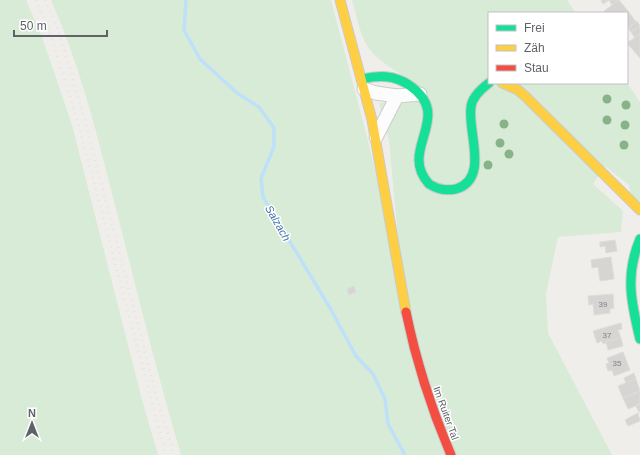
<svg xmlns="http://www.w3.org/2000/svg" width="640" height="455" font-family="Helvetica,sans-serif">
<rect width="100%" height="100%" fill="#efeeea"/>
<g fill="#d8ebd6">
<path d="M0,0h26l16,37 30,88 70,275 16,55h-158z"/>
<path d="M51,0h280l37,141 34,141 -13,-142 -10,-37 26,-1 3,-23c-15,-10 -35,-21 -43,-37 -6,-12 -9,-29 -13,-42h215l9,13h-87v70h138l13,19v108l-7,-6 -4,-19 -24,-19 -12,18 30,27 -2,21 -63,5 -12,57 2,39 64,122h-431c-25,-85 -46,-172 -68,-258 -17,-67 -34,-134 -62,-197z"/>
</g>
<g fill="none" stroke-linecap="round" stroke-linejoin="round">
<path stroke="#bfe0f9" stroke-width="3.5" d="M186,0l-2,30 16,29 37,34 22,14 15,21v19l-13,31 2,19 67,111 26,48 17,18 12,25 3,25 17,31"/>
</g>
<g fill="#d6d5d3" stroke="#deddd9">
<path d="M601,0h8l-6,4z"/>
<path d="M609,0h10l-7,5z"/>
<path d="M619,0l9,11 -3,2h-19l-2,-2z"/>
<path d="M628,11l8,11 -9,6v-15h-2z"/>
<path d="M637,21l3,5 -9,6 -3,-4z"/>
<path d="M640,26v8l-5,4 -4,-6z"/>
<path d="M640,34v24l-13,-15z"/>
<path d="M615,240l2,11 -11,2 -1,-7 -5,1v-5z"/>
<path d="M611,257l3,22 -14,2 -2,-14 -6,1 -1,-8z"/>
<path d="M354,286l2,6 -7,3 -2,-6z"/>
<path d="M613,294l1,14 -4,1v4l-16,2 -1,-11 -4,1 -1,-9z"/>
<path d="M621,323l1,6 -4,1 3,8 -18,6 -1,-3 -5,2 -4,-12z"/>
<path d="M621,338l2,8 -15,4 -2,-8z"/>
<path d="M623,352l7,18 -16,6 -2,-6 -4,1 -2,-7 3,-1 -2,-5z"/>
<path d="M634,373l2,6 -10,4 -2,-5z"/>
<path d="M636,379l4,12 -17,7 -5,-12z"/>
<path d="M640,391v13l-12,5 -5,-11z"/>
<path d="M640,404v8h-1l-3,-6z"/>
<path d="M638,413l2,8 -12,5 -3,-6z"/>
</g>
<g fill="none" stroke-linecap="round" stroke-linejoin="round">
<defs>
<g id="street">
<path d="M364,89l12,4 21,3"/>
<path d="M376,137l21,-41 23,-2"/>
</g>
<g id="fast">
<path d="M362,79c17,-4 32,-4 47,6 47,32 -12,64 20,99 8,5 18,7 27,5 34,-10 11,-58 15,-82 1,-10 10,-18 18,-24"/>
<path d="M640,239c-15,36 -9,63 0,100"/>
</g>
<g id="slow">
<path d="M340,0l32,120 34,192"/>
<path d="M502,83l16,7 8,7 114,113"/>
</g>
<path id="jam" d="M406,312c10,49 25,96 45,143"/>
</defs>
<use href="#street" stroke="#cbcccc" stroke-width="15"/>
<use href="#fast" stroke="#cacacb" stroke-width="11"/>
<use href="#slow" stroke="#cacacb" stroke-width="11"/>
<use href="#jam" stroke="#cacacb" stroke-width="11"/>
<use href="#street" stroke="#fdfcfc" stroke-width="13"/>
<use href="#fast" stroke="#16e098" stroke-width="9"/>
<use href="#slow" stroke="#ffcf43" stroke-width="9"/>
<use href="#jam" stroke="#f24e42" stroke-width="9"/>
<g stroke="#e4e4e4" stroke-width="3" stroke-dasharray="1 5" stroke-linecap="butt">
<path d="M36,0l14,33 28,90 88,332"/>
<path d="M45,0l13,29 27,92 73,281 16,53"/>
</g>
</g>
<g fill="#88b388">
<circle cx="607" cy="99" r="4.5"/>
<circle cx="626" cy="105" r="4.5"/>
<circle cx="607" cy="120" r="4.5"/>
<circle cx="504" cy="124" r="4.5"/>
<circle cx="625" cy="125" r="4.5"/>
<circle cx="500" cy="143" r="4.5"/>
<circle cx="624" cy="145" r="4.5"/>
<circle cx="509" cy="154" r="4.5"/>
<circle cx="488" cy="165" r="4.5"/>
</g>
<g text-anchor="middle" dominant-baseline="central" stroke-width="3" stroke-linejoin="round" paint-order="stroke">
<g font-size="8" fill="#7e8184">
<text x="603" y="304">39</text>
<text x="607" y="335">37</text>
<text x="617" y="363">35</text>
</g>
<g font-size="10" fill="#5f6368" stroke="#fff">
<text transform="translate(446 413) rotate(70)">Im Ruiter Tal</text>
</g>
<g font-size="11" font-style="italic" fill="#4174aa" stroke="#fff">
<text transform="translate(278 223) rotate(60)">Salzach</text>
</g>
</g>
<rect x="488" y="12" width="140" height="72" fill="#ffffff" stroke="#bfc1c3"/>
<rect x="496" y="25" width="20" height="6" fill="#16e098" stroke="#bfc1c3"/>
<text x="524" y="32" font-size="12" fill="#5f6368">Frei</text>
<rect x="496" y="45" width="20" height="6" fill="#ffcf43" stroke="#bfc1c3"/>
<text x="524" y="52" font-size="12" fill="#5f6368">Zäh</text>
<rect x="496" y="65" width="20" height="6" fill="#f24e42" stroke="#bfc1c3"/>
<text x="524" y="72" font-size="12" fill="#5f6368">Stau</text>
<g transform="translate(32 423)" stroke="#ffffff" stroke-width="3" paint-order="stroke">
<path d="M0-3L7 15L0 10L-7 15Z" fill="#5f6368"/>
<text y="-6" font-size="11" font-weight="bold" text-anchor="middle" fill="#5f6368">N</text>
</g>
<path d="M14 30v6h93v-6" fill="none" stroke="#5f6368" stroke-width="2"/>
<text x="20" y="30" font-size="12" fill="#5f6368" stroke="#ffffff" stroke-width="3" paint-order="stroke">50 m</text>
</svg>
